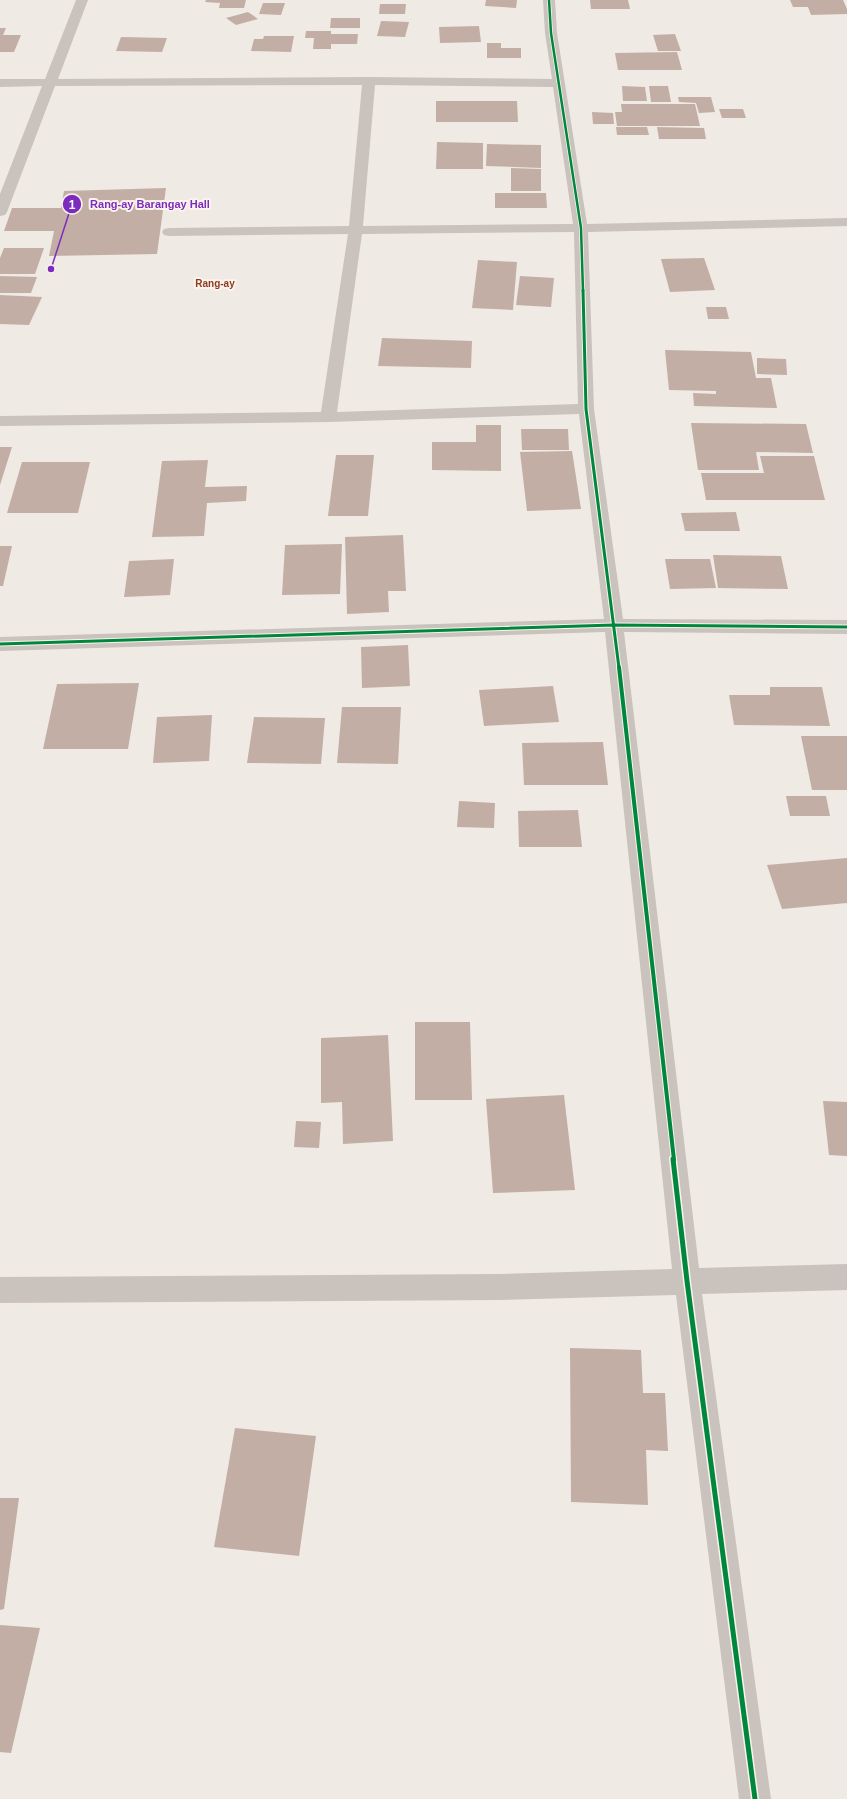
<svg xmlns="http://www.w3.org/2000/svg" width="847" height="1799" font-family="Arial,sans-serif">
<rect width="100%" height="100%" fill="#efeae4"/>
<g fill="#c3aea5">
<path d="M206,0h40l-2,8h-25l1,-5 -15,-1z"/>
<path d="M486,0h31l-1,8 -31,-2z"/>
<path d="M590,0h38l2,9h-39z"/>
<path d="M790,0h53l4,9v5l-36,1 -3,-8h-15z"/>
<path d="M263,3h22l-4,12 -22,-1z"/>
<path d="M380,4h26l-1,10h-26z"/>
<path d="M248,12l10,7 -22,6 -10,-7z"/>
<path d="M331,18h29v10h-30z"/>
<path d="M381,21l28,1 -4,15 -28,-1z"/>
<path d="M479,26l2,16 -41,1 -1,-16z"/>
<path d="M0,28h6l-3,7h18l-7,17h-14z"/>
<path d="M306,31h25v3h27l-1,10h-26v5h-18l1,-11h-9z"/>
<path d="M675,34l6,17h-23l-5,-16z"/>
<path d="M264,36h30l-3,16 -40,-1 3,-12h9z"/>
<path d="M121,37l46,1 -5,14 -46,-1z"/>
<path d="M487,43h14v5h20v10h-34z"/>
<path d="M677,52l5,18h-64l-3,-17z"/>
<path d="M622,86l23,1 2,14h-24z"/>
<path d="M649,86h19l3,16h-20z"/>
<path d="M678,97h33l4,15 -16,1 -3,-10 -17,-1z"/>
<path d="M436,101h81l1,21h-82z"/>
<path d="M621,104h74l5,22h-83l-2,-14h7z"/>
<path d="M719,109h24l3,9h-24z"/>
<path d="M592,112l21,1 1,11h-21z"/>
<path d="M616,127h31l2,8h-32z"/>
<path d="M657,127l47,1 2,11h-47z"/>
<path d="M437,142l46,1v26h-47z"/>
<path d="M487,144l54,1v23l-55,-2z"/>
<path d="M511,168l30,1v22h-30z"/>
<path d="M166,188l-9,66 -108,2 5,-25h-50l8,-23h49l3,-17z"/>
<path d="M495,193h51l1,15h-52z"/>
<path d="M4,248h40l-9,26h-35v-16z"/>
<path d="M704,258l11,32 -45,2 -9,-33z"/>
<path d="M478,260l39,2 -4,48 -41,-2z"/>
<path d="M0,276l37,1 -6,16h-31z"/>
<path d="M520,276l34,2 -3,29 -35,-2z"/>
<path d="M0,295l42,2 -13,28 -29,-1z"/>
<path d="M706,307h20l3,12h-21z"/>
<path d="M382,338l90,3 -1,27 -93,-2z"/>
<path d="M665,350l86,2 5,26h15l6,30 -83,-2 -1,-13 23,1v-3l-47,-1z"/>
<path d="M757,358l29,1 1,16 -30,-1z"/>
<path d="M691,423l115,1 7,29 -57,-1 3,18h-61z"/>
<path d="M476,425h25v46l-69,-1v-28h44z"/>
<path d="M521,429h47l1,21h-47z"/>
<path d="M0,447h12l-12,38z"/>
<path d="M572,451l9,58 -54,2 -7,-59z"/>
<path d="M336,455h38l-6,61h-40z"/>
<path d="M760,456h54l11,44h-119l-5,-27h63z"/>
<path d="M208,460l-3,27 42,-1 -1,15 -39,2 -3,33 -52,1 10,-76z"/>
<path d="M22,462h68l-12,51h-71z"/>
<path d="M736,512l4,19h-55l-4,-18z"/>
<path d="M403,535l3,56h-18l1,21 -42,2 -2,-77z"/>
<path d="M342,544l-2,50 -58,1 3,-50z"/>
<path d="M0,546h12l-9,40h-3z"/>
<path d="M713,555l68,1 7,33 -70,-1z"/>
<path d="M174,559l-4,36 -46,2 5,-36z"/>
<path d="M665,559h45l6,29 -46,1z"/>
<path d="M408,645l2,41 -48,2 -1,-41z"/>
<path d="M139,683l-11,66h-85l14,-65z"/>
<path d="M553,686l6,36 -75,4 -5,-36z"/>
<path d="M770,687h52l8,39 -96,-1 -5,-30h41z"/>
<path d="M342,707h59l-3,57 -61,-1z"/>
<path d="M212,715l-3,46 -56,2 4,-46z"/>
<path d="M254,717l71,1 -4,46 -74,-1z"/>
<path d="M801,736h46v54h-35z"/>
<path d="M603,742l5,43h-84l-2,-42z"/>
<path d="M786,796h40l4,20h-40z"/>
<path d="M459,801l36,2 -1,25 -37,-1z"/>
<path d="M578,810l4,37h-63l-1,-36z"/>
<path d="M847,858v45l-65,6 -15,-44z"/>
<path d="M415,1022h55l2,78h-57z"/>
<path d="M388,1035l5,106 -50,3 -1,-42 -21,1v-65z"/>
<path d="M564,1095l11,95 -82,3 -7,-94z"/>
<path d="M823,1101l24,1v54l-18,-1z"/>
<path d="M296,1121l25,1 -2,26 -25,-1z"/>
<path d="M570,1348l71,2 2,43h22l3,58 -22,-1 2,55 -77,-3z"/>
<path d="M235,1428l81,8 -17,120 -85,-9z"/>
<path d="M0,1498h19l-15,111 -4,1z"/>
<path d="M0,1625l40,3 -29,125 -11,-1z"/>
</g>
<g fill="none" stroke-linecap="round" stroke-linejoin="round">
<path fill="#c9c2bd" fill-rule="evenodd" d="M76,0h12l-30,79 311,-2 183,2 -7,-46 -2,-33h12l2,33 30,191 260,-6v8l-259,6 6,177 29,210 224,1v14l-223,-2 75,636 148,-4v26l-145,4 69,505h-32l-63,-504 -177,5 -499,3v-26l499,-3 173,-5 -67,-637 -605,19v-14l604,-18 -25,-205 -251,8 -328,4v-10l321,-4 27,-178 -179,2 -5,-1 -2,-3 2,-3 5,-1 180,-2 13,-141 -307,1 -48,126 -2,3 -5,1v-22l42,-108 -42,1v-8h45zM375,85l178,2 20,137 -210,2zM574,232l4,172 -241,8 25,-178z"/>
<defs>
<path id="cycleway-far3" d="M549,0l2,33 30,195 2,63"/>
<g id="cycleway-far2">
<path d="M583,290l3,119 33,259"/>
<path d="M0,644l614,-19 233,2"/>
</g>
<path id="cycleway-far1" d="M619,667l55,493"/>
<path id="cycleway" d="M673,1159l14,122 68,518"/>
</defs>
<use href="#cycleway-far3" stroke="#fbf4ec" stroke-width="4"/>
<use href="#cycleway-far2" stroke="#fbf4ec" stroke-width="5"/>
<use href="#cycleway-far1" stroke="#fbf4ec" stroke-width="6"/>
<use href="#cycleway" stroke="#fbf4ec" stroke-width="8"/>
<use href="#cycleway-far3" stroke="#00873e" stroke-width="2.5"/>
<use href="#cycleway-far2" stroke="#00873e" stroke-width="3"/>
<use href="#cycleway-far1" stroke="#00873e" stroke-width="4"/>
<use href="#cycleway" stroke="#00873e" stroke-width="5"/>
</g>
<g text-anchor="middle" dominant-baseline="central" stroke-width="4" stroke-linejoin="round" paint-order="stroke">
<g font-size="10" font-weight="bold" fill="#8c3a20" stroke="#fbf4ec">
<text x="215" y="283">Rang-ay</text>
</g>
</g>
<path fill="none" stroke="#7b2cbf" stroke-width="1.5" d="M51 269L72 204"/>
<g fill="#7b2cbf" stroke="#fbf4ec" stroke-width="1.5">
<circle cx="51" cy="269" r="4"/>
<circle cx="72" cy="204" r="10"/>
</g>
<g font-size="12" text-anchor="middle" font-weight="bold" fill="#fff">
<text x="72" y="209">1</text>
</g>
<g font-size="11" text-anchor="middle" font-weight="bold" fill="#7b2cbf" stroke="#fbf4ec" stroke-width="4" stroke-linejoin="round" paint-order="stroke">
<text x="150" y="208">Rang-ay Barangay Hall</text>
</g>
</svg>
